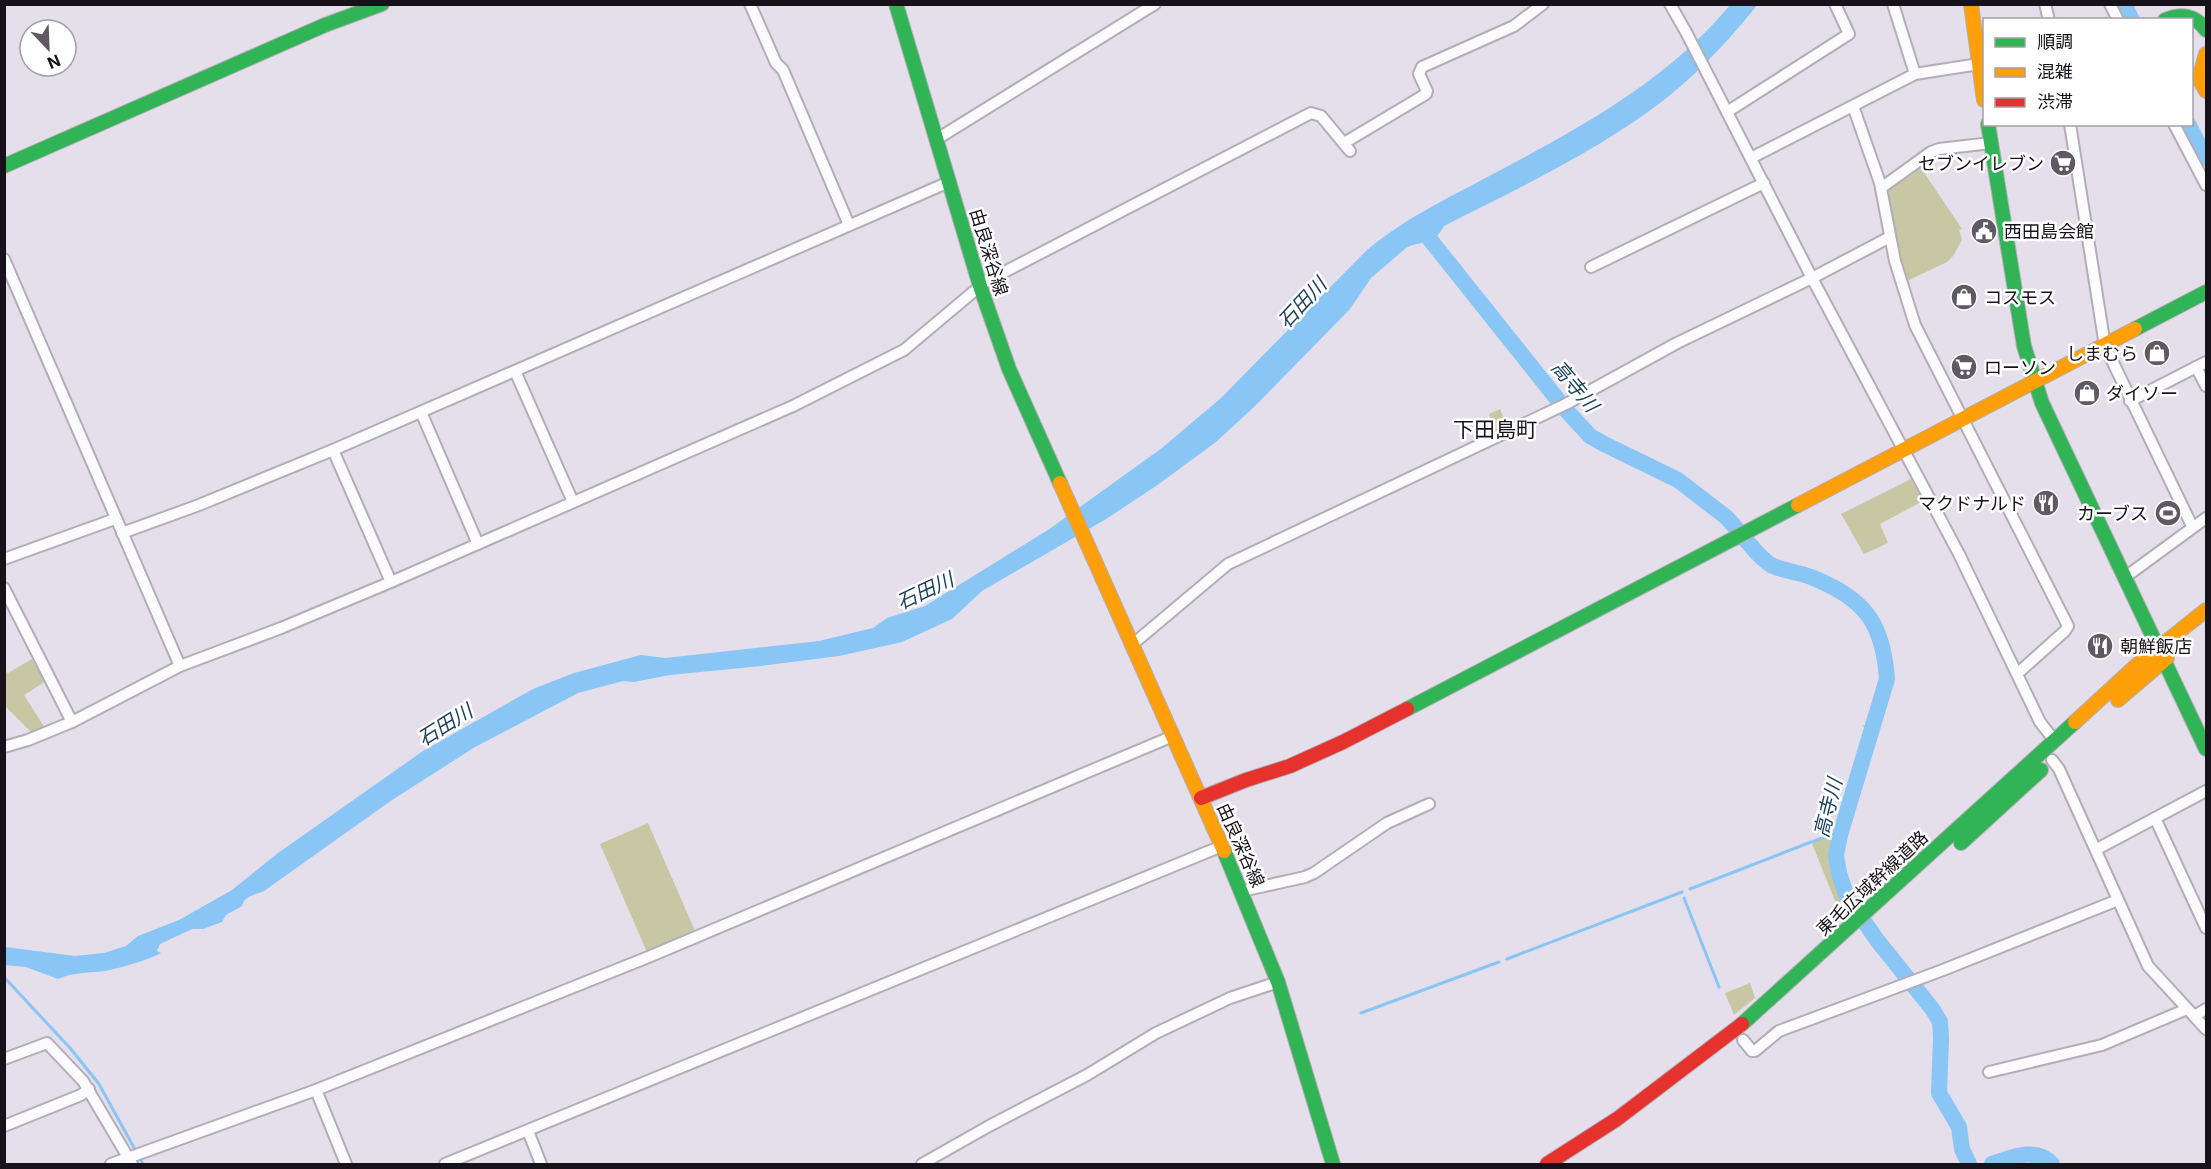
<svg xmlns="http://www.w3.org/2000/svg" width="2211" height="1169" font-family="Inter,'Noto Sans JP',sans-serif">
<rect width="100%" height="100%" fill="#e5deeb"/>
<g fill="#c7c7a4">
<path d="M1921,168l41,61 -3,1 3,10 -9,16 -6,6 -44,21 -17,-91z"/>
<path d="M1500,409l7,18 -12,6 -6,-19z"/>
<path d="M1911,479l12,22 -43,23 8,19 -24,11 -23,-40z"/>
<path d="M32,659l14,22 -22,14 21,33 -13,5 -27,-27 -1,-36 4,3z"/>
<path d="M1866,720h5l-38,130c-2,20 7,44 18,60l-7,7 -6,-16h-3l-24,-60 15,-2 -1,-4 8,-2 32,-103 -2,-5h2z"/>
<path d="M648,823l47,108 -48,21 -47,-108z"/>
<path d="M1750,983l5,15 -21,17 -9,-22z"/>
</g>
<path fill="#89c5f5" d="M1730,5h27c-23,30 -58,67 -88,91 -67,53 -150,92 -225,130 -12,22 -21,13 -38,22l-35,30 -21,31 -96,98 -38,35 -60,44 -50,33 -124,72 -30,28 -50,23 -63,14 -78,10 -91,9 -36,7 -11,-1 -45,12 -103,54 -83,53 -128,91c-8,3 -20,5 -22,15l-16,9 -4,7 -19,7h-11l-32,15 -3,7 4,2c-16,8 -38,14 -56,18 -16,2 -32,1 -47,8l-32,-12 -21,-2v-18l70,9 29,-3 22,-7 12,-10 41,-16 53,-30 46,-37 145,-102 110,-62 41,-16 67,-18 24,3 154,-17 54,-13 14,-10 38,-12 123,-76 114,-82 59,-50 146,-148c41,-34 82,-52 128,-77 85,-45 173,-93 235,-168z"/>
<g fill="none" stroke-linecap="round" stroke-linejoin="round">
<g stroke="#89c5f5" stroke-width="3">
<path d="M1814,841l12,-4"/>
<path d="M1690,889l121,-47"/>
<path d="M1684,898l35,89"/>
<path d="M1507,959l175,-67"/>
<path d="M4,977l66,71 29,36 44,80"/>
<path d="M1361,1013l138,-51"/>
</g>
<g stroke="#89c5f5" stroke-width="16">
<path d="M2124,4l8,16"/>
<path d="M2188,124l18,34"/>
<path d="M1420,227l146,183 24,26 14,8 74,36 48,37 10,11"/>
<path d="M1745,539c8,9 16,20 26,26 12,6 27,7 40,12 53,21 72,45 76,102l-47,156 -4,20 3,18 8,24 30,43 56,70 7,12 1,16 -2,55 20,34 3,22 7,15"/>
<path d="M1992,1164c19,-6 43,-18 60,0"/>
</g>
<defs>
<g id="street">
<path d="M750,4l26,59 7,7 66,155"/>
<path d="M1670,4l16,28 126,246 147,276 81,168 14,18"/>
<path d="M1893,4l22,70"/>
<path d="M2045,4l4,16"/>
<path d="M2110,4l8,16"/>
<path d="M1853,106l27,77 15,78 20,64 153,301 -3,5 -47,42"/>
<path d="M1727,112l122,-78 -14,-30"/>
<path d="M2070,124l35,222 87,180"/>
<path d="M2174,124l32,61"/>
<path d="M937,139l218,-135"/>
<path d="M1344,143l82,-49 1,-3 -8,-17 3,-7 92,-41 29,-22"/>
<path d="M1751,158l164,-84 64,-10"/>
<path d="M1881,188l50,-36 8,-3 52,-6"/>
<path d="M4,259l176,407"/>
<path d="M1591,267l173,-84"/>
<path d="M2196,367l10,19"/>
<path d="M515,371l58,131"/>
<path d="M2130,401l76,-39"/>
<path d="M421,412l57,132"/>
<path d="M333,450l58,132"/>
<path d="M122,533l77,-28 134,-55 616,-268"/>
<path d="M4,559l111,-40"/>
<path d="M2124,578l82,-60"/>
<path d="M4,588l68,134"/>
<path d="M1133,644l95,-80 338,-160 111,-61 135,-65 78,-41"/>
<path d="M4,747l24,-7 44,-18 108,-56 101,-38 110,-46 402,-176 111,-56 81,-68 326,-169 10,3 29,35"/>
<path d="M2052,760l7,9 89,197 58,63"/>
<path d="M2155,818l51,110"/>
<path d="M2097,849l109,-58"/>
<path d="M1242,891l63,-14 9,-4 73,-50 42,-19"/>
<path d="M2194,1016l12,-7"/>
<path d="M1743,1040l9,11h3l24,-20 164,-61 175,-70"/>
<path d="M4,1059l43,-16 36,38 49,83"/>
<path d="M1989,1072l113,-27 85,-36"/>
<path d="M316,1090l30,74"/>
<path d="M4,1126l77,-31 8,-6"/>
<path d="M528,1131l13,33"/>
<path d="M111,1164l205,-74 330,-132 527,-222"/>
<path d="M445,1164l777,-318"/>
<path d="M922,1164l67,-38 98,-51 69,-42 74,-35 48,-16"/>
</g>
<g id="fast">
<path d="M896,4l84,282 29,83 51,114"/>
<path d="M2165,20c17,-7 30,-5 41,10"/>
<path d="M1988,124l36,222 18,57 164,346"/>
<path d="M4,166l321,-141 57,-21"/>
<path d="M2135,329l71,-37"/>
<path d="M1407,709l391,-204"/>
<path d="M1961,843l80,-73"/>
<path d="M1224,851l54,131 55,182"/>
<path d="M1742,1024l333,-302"/>
</g>
<g id="slow">
<path d="M1971,4l13,96"/>
<path d="M2206,54l-7,25 7,12"/>
<path d="M1060,483l164,368"/>
<path d="M1798,505l337,-176"/>
<path d="M2118,700l49,-42"/>
<path d="M2075,722l62,-57 69,-55"/>
</g>
<g id="jam">
<path d="M1201,798l45,-18 44,-14 53,-24 64,-33"/>
<path d="M1547,1164l70,-45 125,-95"/>
</g>
</defs>
<use href="#street" stroke="#b3adb7" stroke-width="14"/>
<use href="#fast" stroke="#b3adb7" stroke-width="16"/>
<use href="#slow" stroke="#b3adb7" stroke-width="16"/>
<use href="#jam" stroke="#b3adb7" stroke-width="16"/>
<use href="#street" stroke="#fbfafc" stroke-width="10"/>
<use href="#fast" stroke="#30b455" stroke-width="14"/>
<use href="#slow" stroke="#ff9f0a" stroke-width="14"/>
<use href="#jam" stroke="#e5322d" stroke-width="14"/>
</g>
<defs>
<symbol id="supermarket-disc" viewBox="-11 -11 22 22"><circle r="9.5" fill="#5f5963" stroke="#fff"/><path d="M-6-5.5h2.5l.6 2H6L4.5 2H-2.5L-4.4-4H-6ZM-1.5 3.2a1.3 1.3 0 1 0 .1 0ZM3 3.2a1.3 1.3 0 1 0 .1 0Z" fill="#fff"/></symbol>
<symbol id="civic-disc" viewBox="-11 -11 22 22"><circle r="9.5" fill="#5f5963" stroke="#fff"/><path d="M-.6-6.5H3V-4.5H.6V-3L4-1V1h2V6H-6V1h2V-1L-.6-3ZM-1.2 2.5V6h2.4V2.5Z" fill="#fff"/></symbol>
<symbol id="shop-disc" viewBox="-11 -11 22 22"><circle r="9.5" fill="#5f5963" stroke="#fff"/><path d="M-5-2.5h2.3a2.7 3.5 0 0 1 5.4 0H5L5.5 6h-11ZM-1.5-2.5h3a1.5 2.3 0 0 0-3 0Z" fill="#fff"/></symbol>
<symbol id="restaurant-disc" viewBox="-11 -11 22 22"><circle r="9.5" fill="#5f5963" stroke="#fff"/><path d="M-5-6h1v4h1v-4h1v4h1v-4h1v5L-1.5 .5V6h-2V.5L-5-1ZM5-6V6H3V1.5H1.5Q1.5-4 5-6Z" fill="#fff"/></symbol>
<symbol id="stadium-disc" viewBox="-11 -11 22 22"><circle r="9.5" fill="#5f5963" stroke="#fff"/><path d="M0-5a6.5 5 0 1 0 0 10a6.5 5 0 1 0 0-10ZM-3.5-1.8h7v3.6h-7Z" fill="#fff"/></symbol>
</defs>
<g fill-rule="evenodd">
<use href="#supermarket-disc" x="2048" y="148" width="30" height="30"/>
<use href="#civic-disc" x="1969" y="216" width="30" height="30"/>
<use href="#shop-disc" x="1949" y="282" width="30" height="30"/>
<use href="#shop-disc" x="2142" y="338" width="30" height="30"/>
<use href="#supermarket-disc" x="1949" y="352" width="30" height="30"/>
<use href="#shop-disc" x="2072" y="378" width="30" height="30"/>
<use href="#restaurant-disc" x="2031" y="488" width="30" height="30"/>
<use href="#stadium-disc" x="2153" y="498" width="30" height="30"/>
<use href="#restaurant-disc" x="2085" y="631" width="30" height="30"/>
</g>
<g text-anchor="middle" dominant-baseline="central" stroke-width="5" stroke-linejoin="round" paint-order="stroke">
<g font-size="18" fill="#17121a" stroke="#fff" text-anchor="start">
<text x="2044" y="163" text-anchor="end">セブンイレブン</text>
<text x="2004" y="231">西田島会館</text>
<text x="1984" y="297">コスモス</text>
<text x="2138" y="353" text-anchor="end">しまむら</text>
<text x="1984" y="367">ローソン</text>
<text x="2106" y="393">ダイソー</text>
<text x="2026" y="503" text-anchor="end">マクドナルド</text>
<text x="2148" y="513" text-anchor="end">カーブス</text>
<text x="2120" y="646">朝鮮飯店</text>
</g>
<g font-size="18" fill="#17121a" stroke="#fff">
<text transform="translate(989 252) rotate(73)">由良深谷線</text>
<text transform="translate(1241 845) rotate(66)">由良深谷線</text>
<text transform="translate(1872 883) rotate(-43)">東毛広域幹線道路</text>
</g>
<g font-size="20" font-style="italic" fill="#1d425c" stroke="#fff">
<text transform="translate(1302 303) rotate(-47)">石田川</text>
<text transform="translate(1575 386) rotate(50)">高寺川</text>
<text transform="translate(925 591) rotate(-25)">石田川</text>
<text transform="translate(445 725) rotate(-32)">石田川</text>
<text transform="translate(1828 808) rotate(-76)">高寺川</text>
</g>
<g font-size="21" fill="#17121a" stroke="#fff">
<text x="1495" y="429">下田島町</text>
</g>
</g>
<rect width="2211" height="1169" fill="none" stroke="#17121a" stroke-width="12"/>
<rect x="1983" y="18" width="210" height="108" fill="#ffffff" stroke="#a2a0a3" stroke-width="1.5"/>
<rect x="1995" y="38" width="30" height="9" fill="#30b455" stroke="#a2a0a3" stroke-width="1.5"/>
<text x="2037" y="48" font-size="18" fill="#17121a">順調</text>
<rect x="1995" y="68" width="30" height="9" fill="#ff9f0a" stroke="#a2a0a3" stroke-width="1.5"/>
<text x="2037" y="78" font-size="18" fill="#17121a">混雑</text>
<rect x="1995" y="98" width="30" height="9" fill="#e5322d" stroke="#a2a0a3" stroke-width="1.5"/>
<text x="2037" y="108" font-size="18" fill="#17121a">渋滞</text>
<g transform="translate(48 48) rotate(157)"><circle r="28" fill="#ffffff" stroke="#a2a0a3" stroke-width="1.5"/>
<path d="M0-4.5L10 22L0 15L-10 22Z" fill="#5f5963"/>
<text y="-9" font-size="16" font-weight="bold" text-anchor="middle" fill="#17121a">N</text>
</g>
</svg>
